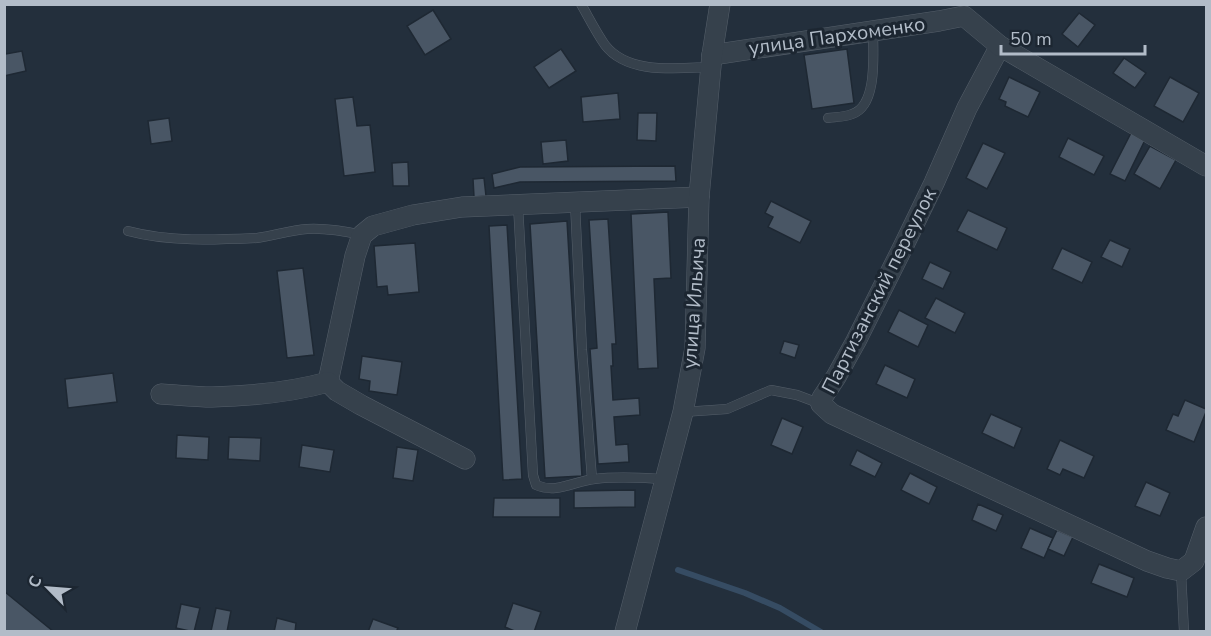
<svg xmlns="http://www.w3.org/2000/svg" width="1211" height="636" font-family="'Nunito Sans',sans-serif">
<rect width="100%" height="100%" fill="#232f3c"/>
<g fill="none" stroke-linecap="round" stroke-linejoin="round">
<path stroke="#364c63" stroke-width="6" d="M678,570l67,23 35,15 41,24"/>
</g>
<g fill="#495665" stroke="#1e2833" stroke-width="1.5">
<path d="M433,10l18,29 -26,16 -18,-29z"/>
<path d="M1079,13l16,12 -17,22 -16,-13z"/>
<path d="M4,49l2,5 16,-3 4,20 -22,5z"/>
<path d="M561,49l15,22 -27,17 -15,-21z"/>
<path d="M847,49l7,54 -42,6 -8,-54z"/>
<path d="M1124,58l22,15 -11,15 -22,-15z"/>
<path d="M1009,77l31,15 -12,25 -23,-11 1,-4 -7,-3z"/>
<path d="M1170,77l29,16 -16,29 -29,-16z"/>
<path d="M618,93l2,26 -37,3 -2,-25z"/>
<path d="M353,97l4,29 13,-1 5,47 -31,4 -9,-77z"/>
<path d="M638,113h19l-1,28 -19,-1z"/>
<path d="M169,118l3,23 -21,3 -3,-23z"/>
<path d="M1132,131l14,7 -21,43 -15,-7z"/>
<path d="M1068,138l36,18 -10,19 -35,-18z"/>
<path d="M566,140l2,21 -25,3 -2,-22z"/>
<path d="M983,143l22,10 -18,36 -21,-11z"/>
<path d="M1150,146l26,14 -16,29 -26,-15z"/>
<path d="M408,162l1,24h-16l-1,-23z"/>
<path d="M675,166l1,15 -156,1 -26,6 -2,-14 28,-7z"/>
<path d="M484,178l2,18 -12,1 -1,-18z"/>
<path d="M771,201l40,20 -11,22 -32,-16 5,-10 -8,-4z"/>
<path d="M968,210l39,18 -10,22 -40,-19z"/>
<path d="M668,212l3,66 -17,1 4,89 -20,1 -7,-155z"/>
<path d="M608,219l8,125h-4l1,22h-2l2,34 26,-2 1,17 -26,2 2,28 12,-1 1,18 -31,2 -8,-115 7,-1 -8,-128z"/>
<path d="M567,221l15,255 -37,2 -15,-254z"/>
<path d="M507,225l15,254 -19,1 -14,-254z"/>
<path d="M1110,240l20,9 -8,18 -21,-10z"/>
<path d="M415,243l4,49 -31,3 -1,-9 -10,1 -3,-41z"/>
<path d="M1062,248l30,14 -10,21 -30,-14z"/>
<path d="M930,262l21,10 -8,17 -21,-10z"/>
<path d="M303,268l11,87 -27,3 -10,-87z"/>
<path d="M936,298l29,15 -10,20 -30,-15z"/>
<path d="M899,310l29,15 -10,22 -30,-15z"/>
<path d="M784,341l15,4 -4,13 -15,-5z"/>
<path d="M362,356l40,6 -5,33 -28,-4 1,-10 -11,-2z"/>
<path d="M885,365l30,14 -8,19 -31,-14z"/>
<path d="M113,373l4,29 -49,6 -3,-29z"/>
<path d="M1185,400l21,9v3l-12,30 -28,-12 7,-16 5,2z"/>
<path d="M991,414l31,14 -8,20 -32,-15z"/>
<path d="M782,418l21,9 -11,27 -21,-9z"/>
<path d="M177,435l32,2 -1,23 -32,-2z"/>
<path d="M229,437l32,1 -1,23 -32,-2z"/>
<path d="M1060,440l34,16 -10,22 -21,-9 -3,6 -13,-6z"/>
<path d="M302,445l32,5 -4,22 -31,-5z"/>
<path d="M397,447l21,3 -5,31 -20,-3z"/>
<path d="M857,450l25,13 -7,14 -25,-12z"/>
<path d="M910,473l27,14 -8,17 -28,-14z"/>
<path d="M1146,482l24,11 -10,23 -25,-10z"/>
<path d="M635,490v17l-61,1v-17z"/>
<path d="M494,498h66v19h-67z"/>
<path d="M978,504l25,11 -7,16 -24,-11z"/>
<path d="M1030,528l23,10 -9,20 -23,-10z"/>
<path d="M1057,530l16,7 -9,19 -16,-7z"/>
<path d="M1099,564l35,14 -7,19 -36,-14z"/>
<path d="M5,592l49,40h-50z"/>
<path d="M513,603l28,9 -7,20h-17l-12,-5z"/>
<path d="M181,604l19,4 -6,24 -18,-4z"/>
<path d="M216,608l15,3 -4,21 -16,-1z"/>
<path d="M277,618l19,5 -1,9h-21z"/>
<path d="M373,619l25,9 -2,4h-28z"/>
</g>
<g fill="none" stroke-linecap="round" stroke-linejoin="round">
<defs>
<g id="lane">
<path d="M581,4c8,14 15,28 24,41 23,30 72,23 106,22"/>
<path d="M828,118c8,-1 17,-1 24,-4 26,-8 21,-61 21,-83"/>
<path d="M575,203l7,147 10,129"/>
<path d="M518,205l15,270 3,10c21,9 38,-4 59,-6 24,-3 47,-1 71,0"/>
<path d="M128,231c41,11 86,9 129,7 17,-2 33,-8 50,-9 18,-1 37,2 55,6"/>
<path d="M683,412l44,-3 44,-19 26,5 24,9"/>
<path d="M1181,571l3,61"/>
</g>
<g id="street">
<path d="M1000,46l-33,62 -33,75 -32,66 -46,92 -20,36 -14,21 -1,6 11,10 315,147 20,7 14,3 13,-10 12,-34"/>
<path d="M712,55l227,-34 25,-5 36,30 206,120"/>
<path d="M328,382l27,-126 7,-21 11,-9 40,-11 49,-8 237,-10"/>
<path d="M161,394c17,1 35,3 51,3 38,-1 80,-5 116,-15l9,9 24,14 104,54"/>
<path d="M625,632l58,-220 12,-64 4,-151 13,-142 8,-51"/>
</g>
</defs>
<use href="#lane" stroke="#555f6a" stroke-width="10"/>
<use href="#street" stroke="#555f6a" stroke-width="21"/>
<use href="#lane" stroke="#36414c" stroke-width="9"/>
<use href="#street" stroke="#36414c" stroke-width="20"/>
</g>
<g text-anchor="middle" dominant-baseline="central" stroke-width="6" stroke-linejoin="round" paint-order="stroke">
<g font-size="20" fill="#b2bcc8" stroke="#1c2631">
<text transform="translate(837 36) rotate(-8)">улица Пархоменко</text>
<text transform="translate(879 291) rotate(-63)">Партизанский переулок</text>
<text transform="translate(694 303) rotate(-86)">улица Ильича</text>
</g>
</g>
<rect width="1211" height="636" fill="none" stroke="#b2bcc8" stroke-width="12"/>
<g transform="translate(48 588) rotate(295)" stroke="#1c2631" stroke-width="4.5" paint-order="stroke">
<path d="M0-4.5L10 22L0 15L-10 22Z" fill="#b2bcc8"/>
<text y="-9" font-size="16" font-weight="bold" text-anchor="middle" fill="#b2bcc8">С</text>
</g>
<path d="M1001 45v9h144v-9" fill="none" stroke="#b2bcc8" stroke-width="3"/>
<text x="1010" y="45" font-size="18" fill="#b2bcc8" stroke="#1c2631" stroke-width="4.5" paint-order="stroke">50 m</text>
</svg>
